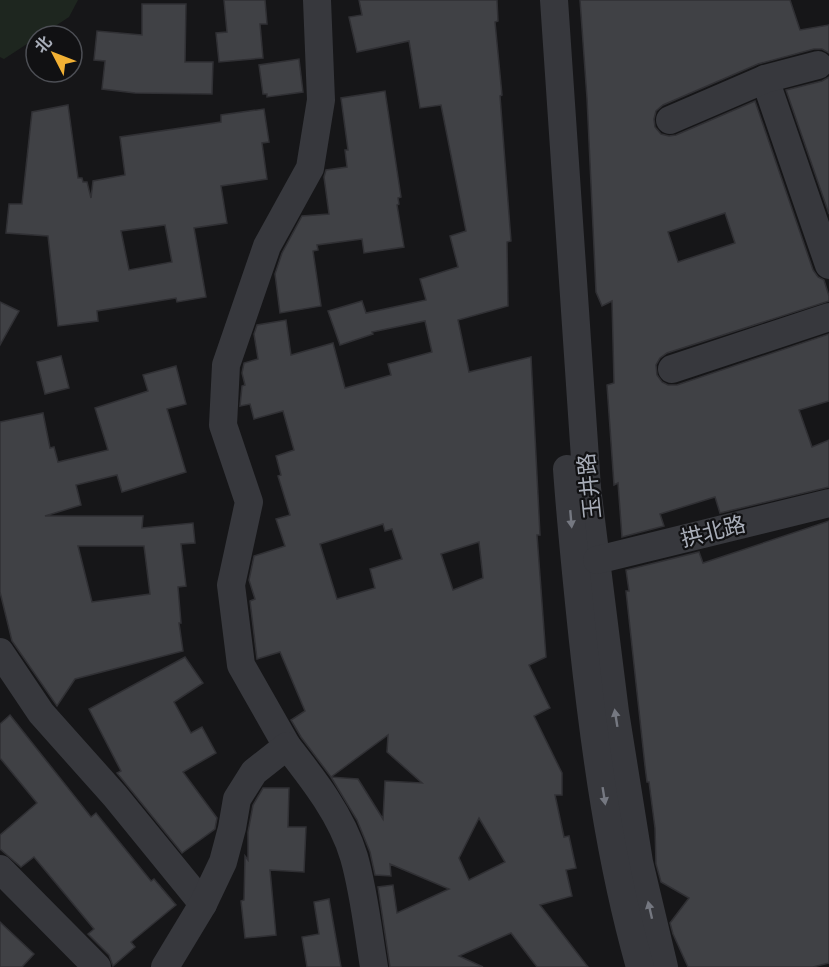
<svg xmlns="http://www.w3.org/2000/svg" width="829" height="967" font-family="'Titillium Web','Noto Sans SC',sans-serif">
<rect width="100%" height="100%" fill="#161618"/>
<path fill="#1e261f" d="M0,0h78l-9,17 -29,19h-4v2l-32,21 -4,-2z"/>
<g fill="#404145" stroke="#303034" stroke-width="1.5" fill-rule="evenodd">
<path d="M224,0h41l2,24h-7l3,34 -44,4 -3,-29 11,-1z"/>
<path d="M359,0h138l1,21 -3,1 7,73 -2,1 11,145 -4,1 1,64 -50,14 11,52 62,-15 9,178h-3l9,122 -17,8 21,43 -16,8 28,57v22h-7l9,42 5,-1 7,32 -10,2 6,26 -32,9 48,62h-51l-26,-34 -52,23 24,11h-93l-12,-80 15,-2 4,28 52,-24 -59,-25 1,12 -16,-1 -5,-23 -13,-32 -26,-43 27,2 25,40 2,-38 37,2 -35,-31 1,-17 -57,42 -30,-40 -10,-17 14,-9 -25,-59 -23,7 -7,-58 5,-2 -6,-19 5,-24 31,-10 -9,-27 14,-4 -12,-39 3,-1 -5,-19 18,-6 -11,-39 -29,8 -4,-15 -10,2 2,-20 3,-1 -3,-12 2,-10 14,-4 -4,-25 3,-9 29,-5 5,35 42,-12 12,45 46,-13 -3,-11 44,-12 -7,-31 -53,11 1,2 -33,11 -12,-34 34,-10 4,12 60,-13 -6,-21 38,-12 -8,-31 16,-5 -25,-126 -21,3 -11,-67 -52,11 -8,-35 13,-2zM383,524l2,7 7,-2 10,30 -32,10 5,19 -38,11 -17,-55zM479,542l4,36 -30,12 -12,-36zM479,818l26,44 -36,18 -10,-22z"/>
<path d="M580,0h210l10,30 29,-5v28l-7,-4h-8l-56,15 -95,41 -7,6 -2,8 1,8 6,7 8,2 7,-1 79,-34 58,169 5,7 6,3 5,16v5l-162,52 -7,5 -4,7 1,10 5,7 6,3h9l152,-51v67l-30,9 13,37 17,-7v47l-109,26 -5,-16 -55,17 4,12 -42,11 -4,-54 -4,2 -7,-100 7,-2 -2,-82 -10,5 -6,-14 -9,-194zM725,213l10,30 -57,19 -10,-30z"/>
<path d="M142,4h44l-1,58h28l-1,32 -77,-1 -33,-4 3,-28 -11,-1 3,-29 45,4z"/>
<path d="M299,59l4,33 -36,5v-3h-4l-4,-29z"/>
<path d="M829,77v137l-43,-124 36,-9z"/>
<path d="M385,91l16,106 -3,1 1,6 -2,1 7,42 -40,6 -2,-14 -45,6 1,5 -5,1 8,55 -41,7 -5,-39 7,-21 20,-37 27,-2 -5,-37 2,-7 21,-3 -2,-17h3l-7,-52z"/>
<path d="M68,105l10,73h4l1,4h4l4,16 2,-17 32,-6 -5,-38 101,-15v-7l43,-6 5,33 -7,1 5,36 -46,7 6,37 -33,5 12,69 -29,5 -1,-4 -79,13 1,10 -40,5 -10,-90 -42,-3 3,-29h13l10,-92zM165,225l7,37 -43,8 -8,-39z"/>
<path d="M0,302l19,9 -19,34z"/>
<path d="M61,356l8,32 -24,6 -8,-32z"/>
<path d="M176,366l10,38 -19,5 19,63 -64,20 -5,-17 -41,10 5,20 -36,11h98l-1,12 51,-5 2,20 -14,1 5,42 -8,1 3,36h-2l4,28 -108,28 -18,27 -45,-65 -12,-49v-170l43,-9 7,35 4,-1 4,15 50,-12 -13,-42 53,-17 -5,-16zM78,546h66l6,48 -58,8z"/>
<path d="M829,521v442l-16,4h-125l-15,-33 -3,-11 19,-25 -28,-16 -5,-18 -1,-36 -6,-46h-2l-2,-16 -19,-175h3l-3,-21 73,-18 4,11z"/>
<path d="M185,657l18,26 -29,19 17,31 11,-6 14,26 -33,19 34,46 -2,11 -33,24 -65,-80 4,-2 -32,-62z"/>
<path d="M10,715l81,102 5,-4 55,68 3,-2 22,26 -45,37 4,5 -22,19 -4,-11 -21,-21 6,-5 -60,-72 -13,10 -21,-18v-14l37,-32 -37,-45v-34z"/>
<path d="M263,788h26l-1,39h18l-2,45 -34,-2 6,65 -31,3 -4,-37 3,-1 1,-44 3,4v-28l5,-27z"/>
<path d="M329,899l12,68h-34l-5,-30 17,-3 -5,-32z"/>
<path d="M0,922l34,32 -12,13h-22z"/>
</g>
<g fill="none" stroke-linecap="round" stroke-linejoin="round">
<g stroke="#37383d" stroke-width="28">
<path d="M554,0l33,488 28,224 24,150 25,105"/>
<path d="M765,79l64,186"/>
<path d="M670,120l95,-41 53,-14"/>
<path d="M672,369l157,-52"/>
<path d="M567,469c4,57 10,115 16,172 12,110 27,220 57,326"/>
<path d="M597,560l232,-57"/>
<path d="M0,652l41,61 74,83 88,108"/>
<path d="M287,746l-46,-81 -10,-80 18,-83 -26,-77 3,-60 41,-119 43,-78 11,-68 -4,-100"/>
<path d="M0,869l97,98"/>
<path d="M165,967l38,-63 20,-42 9,-34 5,-29 17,-27 33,-26c26,33 55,70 67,111 10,35 14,74 20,110"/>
</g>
</g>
<defs><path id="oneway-solid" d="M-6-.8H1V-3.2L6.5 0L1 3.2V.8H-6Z" transform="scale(1.5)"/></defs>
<g fill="#757881">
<use href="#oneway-solid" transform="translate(571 519) rotate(85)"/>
<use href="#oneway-solid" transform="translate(616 718) rotate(-99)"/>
<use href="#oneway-solid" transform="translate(604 796) rotate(81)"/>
<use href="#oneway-solid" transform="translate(650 910) rotate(-103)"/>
</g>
<g text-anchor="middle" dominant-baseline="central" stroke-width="4.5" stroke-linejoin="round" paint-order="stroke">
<g font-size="22" fill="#a8adb8" stroke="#111113">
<text transform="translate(589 486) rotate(-96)">玉井路</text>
<text transform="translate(713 531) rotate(-14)">拱北路</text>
</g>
</g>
<g transform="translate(54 54) rotate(312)"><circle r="28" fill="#111113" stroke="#4d4f55" stroke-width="1.5"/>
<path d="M0-4.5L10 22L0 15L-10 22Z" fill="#f2b134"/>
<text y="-9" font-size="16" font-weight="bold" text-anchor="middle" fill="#a8adb8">北</text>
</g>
</svg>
